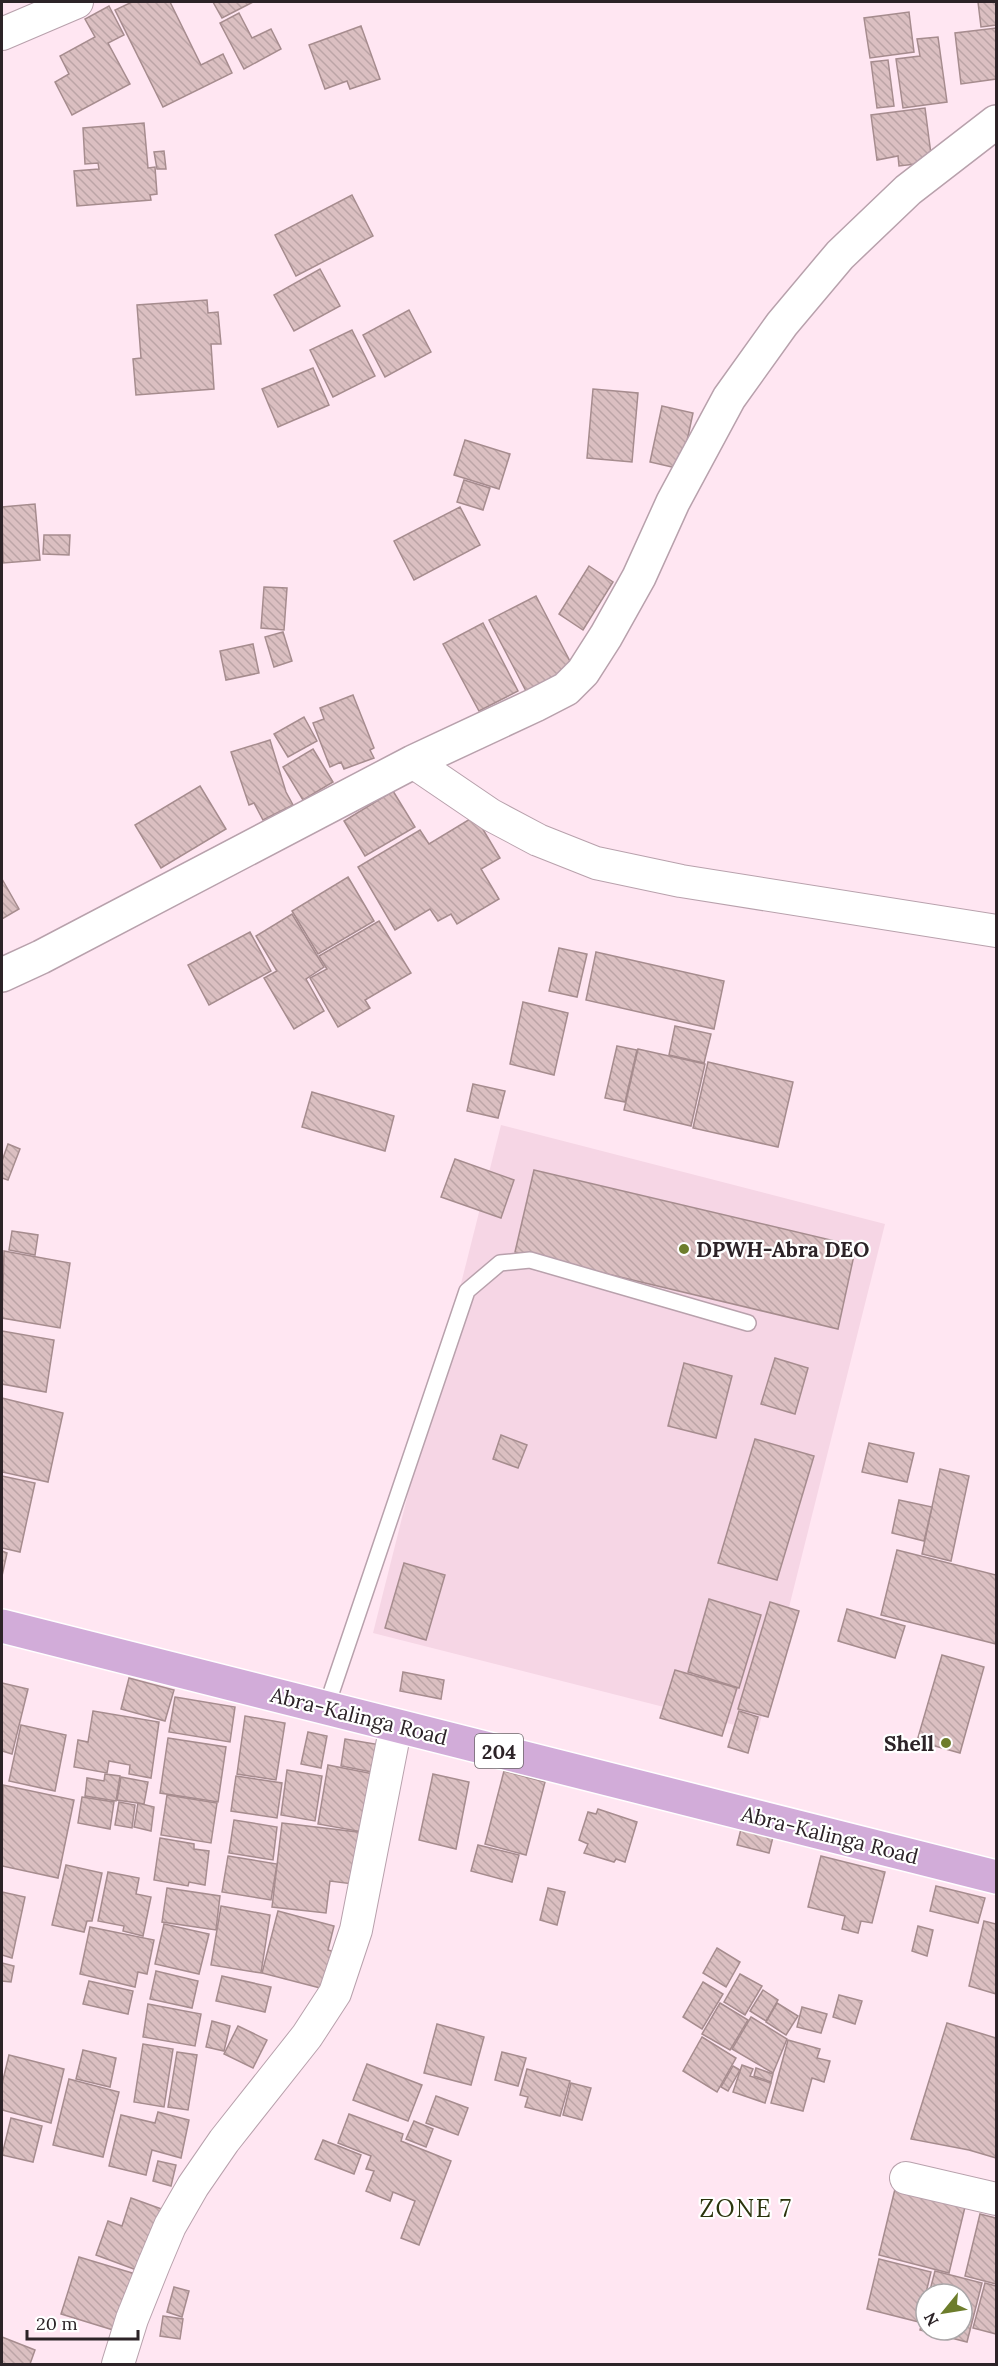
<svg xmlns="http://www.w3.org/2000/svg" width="998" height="2366" font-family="Lora,serif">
<defs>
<pattern id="building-back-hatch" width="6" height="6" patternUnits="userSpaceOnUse" patternTransform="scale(1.5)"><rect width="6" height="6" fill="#dbbfc1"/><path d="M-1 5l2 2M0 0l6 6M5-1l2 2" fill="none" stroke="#bca4a6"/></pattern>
</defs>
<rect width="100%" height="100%" fill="#ffe6f2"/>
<path fill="#f6d6e5" d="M501,1125l384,99 -127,507 -385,-98z"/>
<g fill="url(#building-back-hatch)" stroke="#a68c8e" stroke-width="1.5">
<path d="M132,2h38l31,63 22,-11 9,19 -69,34 -48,-97z"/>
<path d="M213,2h40l-31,16z"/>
<path d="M978,2h18v23l-15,2z"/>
<path d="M109,6l15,29 -16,8 22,41 -58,31 -17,-33 14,-8 -9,-18 35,-19 -10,-18z"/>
<path d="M909,12l5,40 -44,6 -6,-40z"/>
<path d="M239,13l13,25 19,-9 10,20 -37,20 -24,-46z"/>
<path d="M361,26l19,53 -30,10 -3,-8 -22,8 -16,-44z"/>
<path d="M996,28v51l-35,5 -6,-51z"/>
<path d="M938,37l9,65 -44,6 -7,-49 24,-3 -3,-17z"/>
<path d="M888,60l6,46 -17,2 -6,-46z"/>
<path d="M925,108l7,54 -33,4 -1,-10 -21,4 -6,-45z"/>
<path d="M144,123l4,45 7,-1 2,27 -7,1 1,5 -74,6 -3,-35 25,-2 -1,-6 -13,1 -2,-36z"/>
<path d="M164,151l2,18h-9l-3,-17z"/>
<path d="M352,195l21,41 -77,40 -21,-41z"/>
<path d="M320,269l20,37 -46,25 -20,-36z"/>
<path d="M207,300l1,13 10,-1 3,32h-10l3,45 -78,6 -3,-36 8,-1 -4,-53z"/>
<path d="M409,310l22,42 -46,25 -22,-42z"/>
<path d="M352,330l23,46 -42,21 -23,-47z"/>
<path d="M313,368l16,37 -51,22 -16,-38z"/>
<path d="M593,389l45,4 -6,69 -45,-4z"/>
<path d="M662,406l31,7 -12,56 -31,-7z"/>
<path d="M465,440l45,14 -11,35 -45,-14z"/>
<path d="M464,480l26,8 -7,22 -26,-8z"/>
<path d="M35,504l5,56 -37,3 -1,-56z"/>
<path d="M460,507l20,38 -66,35 -20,-39z"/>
<path d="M44,535h26l-1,20 -26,-1z"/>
<path d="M589,566l24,16 -30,48 -24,-16z"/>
<path d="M264,587l23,1 -3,42 -23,-2z"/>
<path d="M536,596l38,73 -47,24 -38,-73z"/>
<path d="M483,623l35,68 -39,20 -36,-67z"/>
<path d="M283,632l9,29 -18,6 -9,-30z"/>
<path d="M253,644l6,29 -33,7 -6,-29z"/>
<path d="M353,695l21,53 -4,2 4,8 -30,11 -3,-7 -11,5 -17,-44 11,-4 -4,-11z"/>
<path d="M304,717l13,24 -29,16 -14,-23z"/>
<path d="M270,740l16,52 7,13 -30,15 -9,-17 -5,2 -18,-53z"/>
<path d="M313,749l20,33 -30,18 -20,-33z"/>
<path d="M200,786l26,43 -65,39 -26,-43z"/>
<path d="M393,791l22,36 -50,29 -21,-35z"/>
<path d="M475,816l25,42 -19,11 18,30 -42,25 -6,-10 -13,7 -8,-12 -35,21 -37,-63 62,-37 9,14z"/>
<path d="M348,877l26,44 -56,33 -26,-43z"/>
<path d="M2,879l17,30 -17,10z"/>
<path d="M292,914l32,53 -18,12 18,32 -30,18 -30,-51 13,-7 -21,-35z"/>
<path d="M379,921l32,52 -46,27 5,8 -32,19 -28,-49 17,-9 -8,-13z"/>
<path d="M250,932l21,39 -62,34 -21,-40z"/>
<path d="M559,948l28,6 -10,43 -28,-6z"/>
<path d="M596,952l128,29 -10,48 -128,-29z"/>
<path d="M523,1002l45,11 -14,62 -44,-11z"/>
<path d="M675,1026l36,8 -7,29 -35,-8z"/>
<path d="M617,1046l20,4 -12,52 -20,-4z"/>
<path d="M638,1049l67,15 -14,62 -67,-16z"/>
<path d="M708,1062l85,20 -15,65 -85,-19z"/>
<path d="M473,1084l32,7 -7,27 -31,-7z"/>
<path d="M312,1092l82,24 -9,35 -83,-24z"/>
<path d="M8,1144l12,5 -12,31 -6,-2v-17z"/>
<path d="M455,1159l59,21 -13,38 -60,-21z"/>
<path d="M534,1170l322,76 -18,83 -323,-77z"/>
<path d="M12,1231l26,4 -3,20 -26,-5z"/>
<path d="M4,1251l66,12 -10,65 -58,-10z"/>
<path d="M2,1331l52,9 -8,52 -44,-8z"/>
<path d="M775,1358l33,10 -13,46 -34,-10z"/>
<path d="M684,1363l48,13 -16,62 -48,-12z"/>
<path d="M2,1398l61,15 -15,69 -46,-10z"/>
<path d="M501,1435l26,10 -9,23 -25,-9z"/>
<path d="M755,1439l59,17 -37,124 -59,-17z"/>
<path d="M869,1443l45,10 -7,29 -45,-10z"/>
<path d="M940,1469l29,7 -18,85 -29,-7z"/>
<path d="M2,1476l33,7 -15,69 -18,-4z"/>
<path d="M899,1500l33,7 -8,34 -32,-8z"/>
<path d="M897,1550l99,25v69l-115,-29z"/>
<path d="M2,1551l5,2 -5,23z"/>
<path d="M404,1563l41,12 -19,65 -41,-12z"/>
<path d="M709,1599l52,16 -22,73 -51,-16z"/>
<path d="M770,1602l29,9 -31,106 -30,-8z"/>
<path d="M847,1609l58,17 -10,32 -57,-17z"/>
<path d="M942,1655l42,12 -24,86 -43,-12z"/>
<path d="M675,1670l62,18 -15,48 -62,-18z"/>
<path d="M403,1672l41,8 -3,19 -41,-8z"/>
<path d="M129,1678l45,12 -9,31 -44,-12z"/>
<path d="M2,1683l26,6 -16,65 -10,-3z"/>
<path d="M175,1697l60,10 -5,35 -61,-10z"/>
<path d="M93,1711l66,11 -8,56 -22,-4 1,-9 -21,-4 -2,12 -33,-6 4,-27 10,2z"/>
<path d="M739,1711l19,6 -10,36 -20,-6z"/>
<path d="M245,1716l40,7 -9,57 -39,-6z"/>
<path d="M21,1725l45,10 -11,56 -46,-10z"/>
<path d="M308,1732l19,4 -6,32 -20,-4z"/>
<path d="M168,1738l58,9 -8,55 -58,-9z"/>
<path d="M345,1739l42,7 -5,28 -41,-8z"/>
<path d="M328,1765l51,10 -11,58 -50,-9z"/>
<path d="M287,1770l35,6 -7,45 -34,-6z"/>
<path d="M504,1771l41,11 -19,73 -41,-11z"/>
<path d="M105,1774l15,2 -4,25 -31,-5 2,-18 17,3z"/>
<path d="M433,1774l36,8 -13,67 -37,-9z"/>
<path d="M236,1776l46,7 -5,35 -46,-7z"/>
<path d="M121,1777l27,5 -4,22 -27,-4z"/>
<path d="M3,1785l71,15 -16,78 -56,-12z"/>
<path d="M167,1795l50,8 -6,40 -50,-8z"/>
<path d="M82,1797l32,5 -4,27 -32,-6z"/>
<path d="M119,1802l16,3 -3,23 -17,-3z"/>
<path d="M138,1803l16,4 -3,24 -17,-4z"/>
<path d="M598,1809l39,13 -12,40 -9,-3 -2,3 -30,-9 4,-9 -9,-4 9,-28 8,2z"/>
<path d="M234,1820l43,7 -4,33 -44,-7z"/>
<path d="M743,1821l32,8 -6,24 -32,-8z"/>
<path d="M282,1823l84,10 -5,52 -31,-4 -4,32 -54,-6z"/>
<path d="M160,1838l34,6v5l15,2 -4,34 -16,-3 -1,4 -34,-6z"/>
<path d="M478,1845l41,10 -7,27 -41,-11z"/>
<path d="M228,1856l49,8 -6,36 -49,-8z"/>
<path d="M821,1856l64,16 -13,51 -11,-2 -3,12 -16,-4 3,-13 -37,-9z"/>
<path d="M66,1865l36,8 -10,48h-5l-3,11 -32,-7z"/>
<path d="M108,1872l31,6 -3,16 15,3 -8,39 -20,-5 1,-5 -26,-5z"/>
<path d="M936,1886l49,12 -7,25 -48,-12z"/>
<path d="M167,1888l53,8 -4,34 -54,-8z"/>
<path d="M548,1888l17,4 -8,33 -17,-5z"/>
<path d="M2,1892l23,5 -13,61 -10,-3z"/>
<path d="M221,1906l49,9 -9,58 -50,-8z"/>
<path d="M278,1911l56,15 -6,24 14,4 -10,37 -70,-18z"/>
<path d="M984,1921l12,3v70l-27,-8z"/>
<path d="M164,1924l45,10 -10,40 -44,-10z"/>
<path d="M918,1926l15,4 -6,26 -15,-5z"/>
<path d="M90,1927l64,13 -7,34 -9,-2 -3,15 -55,-13z"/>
<path d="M717,1948l23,14 -14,25 -23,-14z"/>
<path d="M2,1963l12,3 -3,16 -9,-1z"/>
<path d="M156,1971l42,10 -6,27 -42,-9z"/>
<path d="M740,1974l22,12 -17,29 -21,-13z"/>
<path d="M222,1976l49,11 -6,25 -49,-11z"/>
<path d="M89,1981l44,10 -5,23 -45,-10z"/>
<path d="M703,1982l20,12 -21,35 -19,-12z"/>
<path d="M763,1990l15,10 -12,21 -16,-10z"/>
<path d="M839,1995l23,6 -7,23 -22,-7z"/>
<path d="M720,2003l28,17 -18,30 -28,-16z"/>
<path d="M777,2003l21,13 -12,19 -20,-13z"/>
<path d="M148,2004l53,10 -6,32 -52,-9z"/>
<path d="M802,2007l25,7 -6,19 -24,-6z"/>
<path d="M751,2017l36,22 -14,34 -41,-24z"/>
<path d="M212,2021l18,5 -6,25 -18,-4z"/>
<path d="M947,2023l49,15v120l-27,-8 -58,-11z"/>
<path d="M437,2024l47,13 -13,48 -47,-12z"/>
<path d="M238,2026l29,14 -14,28 -29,-14z"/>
<path d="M702,2037l34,21 -19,34 -34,-21z"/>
<path d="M788,2040l32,9 -3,9 13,3 -6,21 -12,-4 -9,33 -32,-8z"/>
<path d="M143,2044l30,5 -9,58 -30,-5z"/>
<path d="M83,2050l33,8 -6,29 -34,-8z"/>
<path d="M177,2052l20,3 -9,55 -20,-3z"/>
<path d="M502,2052l24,6 -8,28 -23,-6z"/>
<path d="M9,2055l55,14 -13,54 -49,-13v-26z"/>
<path d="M367,2064l55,21 -14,36 -55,-21z"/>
<path d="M742,2065l11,4 -3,7 21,7 -6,20 -32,-11z"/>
<path d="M733,2066l7,4 -12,21 -7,-4z"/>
<path d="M756,2068l17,6 -2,8 -17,-6z"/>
<path d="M527,2069l43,12 -10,35 -35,-9 3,-10 -8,-2z"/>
<path d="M69,2079l50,13 -16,65 -50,-12z"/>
<path d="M571,2083l20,5 -9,32 -19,-5z"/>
<path d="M436,2096l32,12 -10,27 -32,-12z"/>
<path d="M158,2112l31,8 -8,38 -29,-8 -6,25 -37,-9 12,-51 34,8z"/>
<path d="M349,2114l54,20 -2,7 50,20 -32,84 -18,-7 14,-37 -22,-9 -3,9 -24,-10 8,-20 -8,-2 5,-13 -33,-13z"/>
<path d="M11,2118l31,8 -9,36 -31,-7z"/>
<path d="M414,2121l19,8 -7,18 -20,-8z"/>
<path d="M323,2140l38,15 -7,19 -39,-15z"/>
<path d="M158,2161l18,4 -5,21 -18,-5z"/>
<path d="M895,2189l70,18 -16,66 -70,-18z"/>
<path d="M131,2198l36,13 -25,61 -46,-17 12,-34 14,5z"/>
<path d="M980,2214l16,4v66l-31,-8z"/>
<path d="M79,2257l60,18 -16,58 -62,-19z"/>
<path d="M879,2259l52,13 -12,50 -52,-13z"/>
<path d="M935,2271l47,12 -15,59 -47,-12 6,-22v22h36v-36h-33z"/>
<path d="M985,2283l11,3v48l-23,-6z"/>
<path d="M174,2287l15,4 -7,26 -15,-5z"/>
<path d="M163,2316l20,3 -3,20 -20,-3z"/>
<path d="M2,2337l33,13 -5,14h-28z"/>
</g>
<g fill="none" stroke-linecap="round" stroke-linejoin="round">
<defs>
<path id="service" d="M326,1708l141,-417 33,-28 30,-3 218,63"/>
<g id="minor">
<path d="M2,34l75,-32"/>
<path d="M413,762l78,53 47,25 58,23 85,18 315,50"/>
<path d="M906,2178l90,21"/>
<path d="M118,2364l14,-45 22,-55 16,-38 23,-40 31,-45 83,-105 28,-43 21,-63 40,-205"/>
</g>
<path id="tertiary" d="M2,975l39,-18 372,-195 122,-57 31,-16 17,-17 23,-36 33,-59 34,-75 56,-104 53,-74 58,-69 68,-65 88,-68"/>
<path id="primary" d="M2,1626l994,251"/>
</defs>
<use href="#service" stroke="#b8a1ac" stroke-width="18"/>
<use href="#minor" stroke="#b8a1ac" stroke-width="34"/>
<use href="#tertiary" stroke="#b8a1ac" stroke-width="36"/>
<use href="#primary" stroke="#fff" stroke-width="36"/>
<use href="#service" stroke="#fff" stroke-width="15"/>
<use href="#minor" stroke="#fff" stroke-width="32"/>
<use href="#tertiary" stroke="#fff" stroke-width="33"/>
<use href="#primary" stroke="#d2acd9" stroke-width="33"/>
</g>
<g fill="#6d7d2c" stroke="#fff" stroke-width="2">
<circle cx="684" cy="1249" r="6"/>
<circle cx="946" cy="1743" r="6"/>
</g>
<g text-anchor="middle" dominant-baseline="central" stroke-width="4.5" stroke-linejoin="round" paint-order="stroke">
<rect fill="#fff" stroke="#6b6568" stroke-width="1.5" x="475" y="1734" width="48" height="34" rx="4.5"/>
<g font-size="20" font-weight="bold" fill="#2c2327">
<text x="499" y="1751">204</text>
</g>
<g font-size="21" font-weight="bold" fill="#2c2327" stroke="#fff" text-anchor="start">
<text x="696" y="1249">DPWH-Abra DEO</text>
<text x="934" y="1743" text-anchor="end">Shell</text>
</g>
<g font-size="21" fill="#2c2327" stroke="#fff">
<text transform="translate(359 1716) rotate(14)">Abra-Kalinga Road</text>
<text transform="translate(830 1835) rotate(14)">Abra-Kalinga Road</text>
</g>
<g font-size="24" letter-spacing="1.5" fill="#2b330c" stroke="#fff">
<text x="746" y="2208">ZONE 7</text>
</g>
</g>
<rect width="998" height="2366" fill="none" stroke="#2c2327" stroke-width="6"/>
<g transform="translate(944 2312) rotate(240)"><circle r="28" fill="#ffffff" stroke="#aba7a9" stroke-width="1.5"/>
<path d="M0-4.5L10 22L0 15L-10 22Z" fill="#6d7d2c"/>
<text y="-9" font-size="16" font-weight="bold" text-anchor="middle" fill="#2c2327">N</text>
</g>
<path d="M27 2330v9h111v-9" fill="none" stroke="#2c2327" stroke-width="3"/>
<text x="36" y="2330" font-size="18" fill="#2c2327" stroke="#ffffff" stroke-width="4.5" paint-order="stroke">20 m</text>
</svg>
